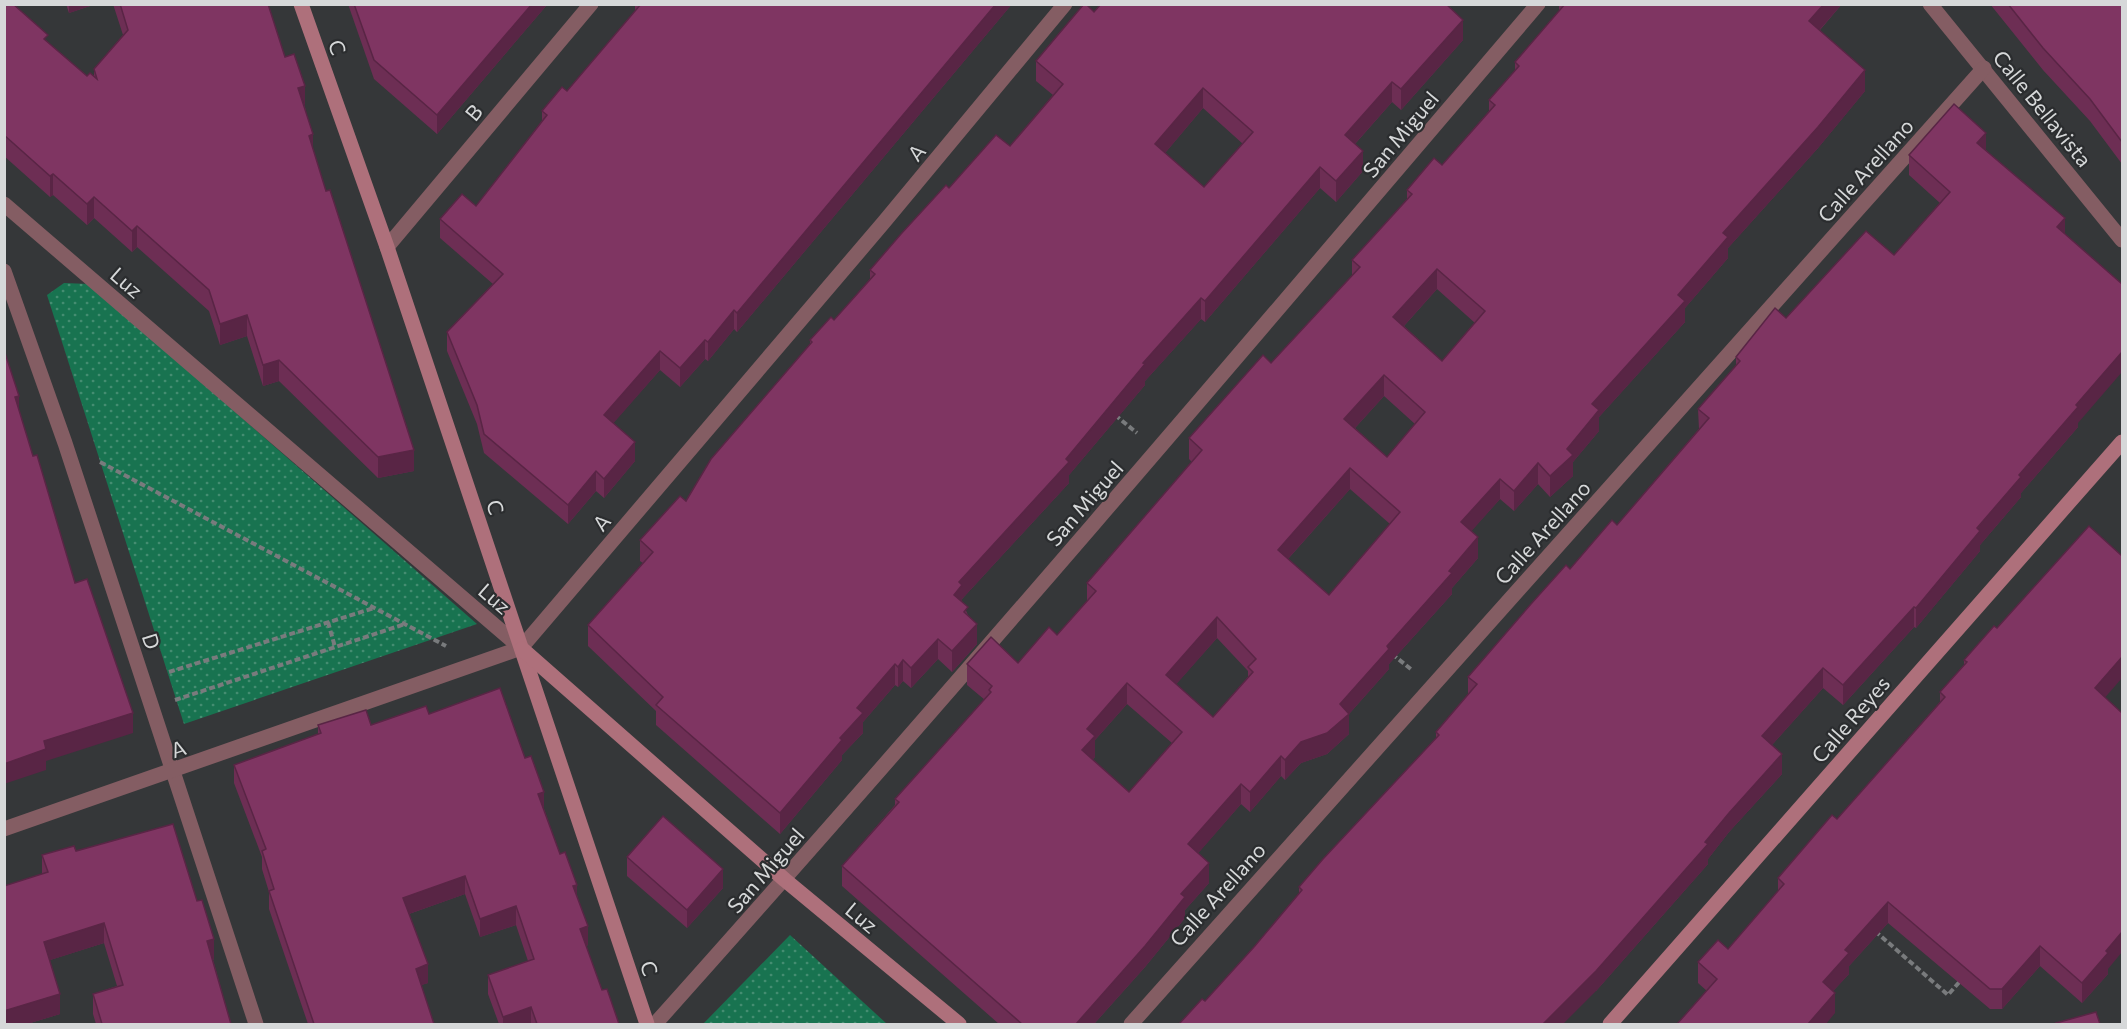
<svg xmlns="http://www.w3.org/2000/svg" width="2127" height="1029" font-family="Commissioner,sans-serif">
<defs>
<pattern id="park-dots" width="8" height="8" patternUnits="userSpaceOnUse" patternTransform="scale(1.5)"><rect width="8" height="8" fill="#187350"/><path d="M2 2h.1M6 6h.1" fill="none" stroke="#448d71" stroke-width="1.8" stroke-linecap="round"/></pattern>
</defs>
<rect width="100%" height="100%" fill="#353739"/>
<g fill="url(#park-dots)">
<path d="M64,283l25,1 388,340 -293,100 -137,-429z"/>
<path d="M790,935l97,89h-184z"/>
</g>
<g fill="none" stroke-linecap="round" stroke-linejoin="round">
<g stroke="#797b7d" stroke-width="4" stroke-dasharray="6 3" stroke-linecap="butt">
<path d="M1115,415l22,18"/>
<path d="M100,462l346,184"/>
<path d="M328,622l7,25"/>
<path d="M1392,654l20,16"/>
<path d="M169,672l205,-64"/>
<path d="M175,700l230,-76"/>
<path d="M1875,931l73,64 14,-16"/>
</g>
<g stroke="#845d63" stroke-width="15">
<path d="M1930,4l192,236"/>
<path d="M4,204l517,444"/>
<path d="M387,247l204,-243"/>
<path d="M4,271l61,172 191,581"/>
<path d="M4,829l517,-181 363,-426 181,-218"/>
<path d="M655,1024c300,-335 591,-677 883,-1020"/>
<path d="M1131,1024l853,-956"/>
</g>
<g stroke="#ae707b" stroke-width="15">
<path d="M301,4l86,243 260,777"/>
<path d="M522,649l263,231 174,144"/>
<path d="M1610,1024l512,-582"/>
</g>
</g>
<g fill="#6d2e54" fill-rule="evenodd">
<path d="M4,4l83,72h7v-7l29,-34 -10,-31h155l17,53 20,50 8,43 101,321 -36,7 -99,-97 -16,5 -16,-50 -27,9 -11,-34 -72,-64 -5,5 -38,-34 -7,7 -34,-30 -3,2 -46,-41z"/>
<path d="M66,4h30l-27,9z"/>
<path d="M348,4h198v2l-109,128 -63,-55z"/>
<path d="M635,4h377l-275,328 -3,-3 -26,32 -3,-2 -25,28 -20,-17 -47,53 22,38 -31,37 -8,-7 -28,33 -84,-71 -7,-29 -30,-73v-19l46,-48 -53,-46v-19l36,-13 66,-85v-10l25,-20 68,-80z"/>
<path d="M1559,4h283l-22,26 45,61 -47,57 -90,100v10l-43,50v14l-86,95v14l-26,31v14l-23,21 -12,-13 -24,27 -14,-12 -29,32 7,27 -26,30v6l-63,70v5l-40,45v20l-22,20 -26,9 -16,17 -4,-4 -31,36 -9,-8 -43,49 11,30 -24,27v8l-40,49 -51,57h-95l-157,-138v-20l53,-61v-6l90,-99 -18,-15v-21l51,-1 39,-28 30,-34v-18l105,-121 -3,-3v-21l82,-75 81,-87v-16l55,-60v-10l35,-25 47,-54v-11l26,-29v-9l44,-51zM1437,289l38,34 -33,38 -38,-35zM1384,396l31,28 -28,33 -32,-29zM1350,489l40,35 -61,71 -41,-36zM1217,638l31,33v6l-35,40 -37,-33zM1127,704l45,39 -43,49 -37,-32 3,-3v-17z"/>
<path d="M1990,4h132v160l-32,-43 -47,-51z"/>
<path d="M1094,12l369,28 -62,70 -9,-8 -37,42 8,27 -27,31 -16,-14 -115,134 -4,-3 -56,62v4l-76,90v8l-107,116v3l6,13 9,29 -25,28 -14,-13 -27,29 -8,-7 -5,6 -3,-2 -32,37v11l-21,22v5l-62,74 -124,-109v-14l-68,-65v-21l55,-62 -3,-2v-21l46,-39 124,-157v-4l24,-20 36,-41v-9l79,-82 61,-42 43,-51 -17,-14v-20zM1203,108l40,36 -39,43 -39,-34z"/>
<path d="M1986,150l79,84 13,193 -57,66v4l-41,48v6l-64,77 -2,-1 -71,78 -20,-17 -51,57 10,29 -53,58 -21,27v5l-112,127 -391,10 49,-54 45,-53v-7l137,-148v-7l32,-37v-18l102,-108 47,-44 82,-96 -1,-20 38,-43v-9l50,-39 108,-63 46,-52 -31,-28v-20z"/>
<path d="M1964,660l141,37 3,277 -26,29 -42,-37 -38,43h-12l-102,-86 -39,43v8l-16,17 2,22 -128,-22 -9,-8v-21l30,-13 50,-58v-13l59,-59 103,-117v-10l24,-27z"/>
<path d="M429,714l115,95 16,45 17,41 11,50 -2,1 16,44 17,34h-120l-11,-30v-19l40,-14 -12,-36 -36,12 -15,-43 -56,20 19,69 -7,2 13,39h-126l-39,-115v-17l-7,-23v-12l-28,-74v-18l84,-31v-9h53z"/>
<path d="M76,851l138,108 -1,1 18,64h-135l-3,-10v-20l24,-8 -13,-43 -54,17 10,54 -33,10 15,-150v-19z"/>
<path d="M627,857l96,31 -36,40 -60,-52z"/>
</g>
<g fill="#592545">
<path d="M69,4h27l-27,9z"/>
<path d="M532,4h14v2l-109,128v-19z"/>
<path d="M996,4h16l-275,328v-19z"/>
<path d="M1824,4h18l-33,38v-21z"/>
<path d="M1463,20v20l-62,70v-21z"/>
<path d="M1865,70v21l-47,57 -90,100v10l-43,50v14l-86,95v14l-26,31v14l-23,21v-21l17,-27 25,-45 131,-171z"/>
<path d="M1392,82v20l-47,53v-20z"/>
<path d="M305,86v21l-7,-19z"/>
<path d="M1203,88v20l-48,57v-21z"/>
<path d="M1986,133v20l-9,-10z"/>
<path d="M313,134v21l-4,-19z"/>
<path d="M1363,151v20l-27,31v-21z"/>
<path d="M1320,167v21l-115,134v-21z"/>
<path d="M53,174v21l-3,2v-21z"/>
<path d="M94,197v21l-7,7v-21z"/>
<path d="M2065,218v19l-8,-10z"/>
<path d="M137,226v21l-5,5v-21z"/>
<path d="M1437,269v20l-44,49v-21z"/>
<path d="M1201,298v21l-56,62v4l-76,90v8l-107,116v7l-8,-11 5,-13 184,-219z"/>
<path d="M734,310v19l-26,32v-19z"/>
<path d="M247,315v21l-27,9v-21z"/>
<path d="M705,340v19l-25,28v-19z"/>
<path d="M660,351v19l-56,64v-19z"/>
<path d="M2122,352v20l-44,51v4l-57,66v4l-41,48v6l-64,77v-20l103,-133 57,-70z"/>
<path d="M279,360v21l-16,5v-21z"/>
<path d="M1384,375v21l-40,44v-21z"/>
<path d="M19,396v20l-4,-19z"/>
<path d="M635,442v19l-31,37v-19z"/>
<path d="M414,450v21l-36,7v-21z"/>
<path d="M1538,463v21l-24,27v-20z"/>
<path d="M1350,468v21l-72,81v-20z"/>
<path d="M596,471v20l-28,33v-19z"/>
<path d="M1500,479v20l-39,44v-21z"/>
<path d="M1478,537v21l-26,30v6l-63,70v5l-40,45v20l-22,20 -26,9 -16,17v-20l16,-18 39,-38 109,-133z"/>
<path d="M1914,607v20l-71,78v-20z"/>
<path d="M1217,617v21l-51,58v-21z"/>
<path d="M977,624v20l-25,28v-21z"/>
<path d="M938,639v20l-27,29v-20z"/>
<path d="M2122,657v21l-27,31v-21z"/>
<path d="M903,660v21l-5,6v-20z"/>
<path d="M895,664v21l-32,37v11l-21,22v5l-62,74v-21l60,-75 17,-30z"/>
<path d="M1823,668v20l-61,68v-20z"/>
<path d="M1127,683v21l-32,36v17l-13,14v-21l5,-21z"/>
<path d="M133,713v20l-87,28v9l-42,14v-20l40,-23z"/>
<path d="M1782,754v20l-53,58 -21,27v5l-112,127 -33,33h-20l162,-182 24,-29z"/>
<path d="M1281,756v20l-31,36v-20z"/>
<path d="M1241,784v20l-53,61v-21z"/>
<path d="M544,792v18l-6,-16z"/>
<path d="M1209,863v20l-24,27v8l-40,49 -51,57h-18l105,-130z"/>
<path d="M723,869v19l-36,40v-18z"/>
<path d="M465,876v18l-62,22v-18z"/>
<path d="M577,885v18l-4,-17z"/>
<path d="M1888,902v21l-39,43v8l-26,28v-20l22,-32z"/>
<path d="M516,906v19l-36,12v-18z"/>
<path d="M104,923v20l-60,19v-20z"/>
<path d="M588,926v19l-8,3v-19z"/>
<path d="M2122,932v20l-14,17v5l-26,29v-20l24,-32z"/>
<path d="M214,939v20l-7,2v-20z"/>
<path d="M2040,946v20l-38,43v-20z"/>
<path d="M428,964v19l-12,4v-18z"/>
<path d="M1835,993v20l-9,11h-18z"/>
<path d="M60,994v20l-33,10h-23v-13z"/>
<path d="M531,1007v17h-28v-7z"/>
</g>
<g fill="#7f3562" stroke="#592545" stroke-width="1.5" fill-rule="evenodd">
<path d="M4,4h9l35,31 -4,4 43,37 3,-3 7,6 -3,-10 34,-39 -8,-26h148l17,53 9,-3 11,32 -7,2 15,46 -4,2 17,55 4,-1 84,260 -36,7 -99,-97 -16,5 -16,-50 -27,9 -11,-34 -72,-64 -5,5 -38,-34 -7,7 -34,-30 -3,2 -46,-41z"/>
<path d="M354,4h178l-95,111 -63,-55z"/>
<path d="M641,4h355l-259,309 -3,-3 -26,32 -3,-2 -25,28 -20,-17 -56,64 31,27 -31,37 -8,-8 -28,34 -84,-71 -7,-29 -30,-73 56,-58 -63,-55 22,-25 14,12 71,-91 -5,-4 20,-24 5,4z"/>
<path d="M1084,4h2l8,8 7,-8h345l17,16 -62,69 -9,-7 -47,53 18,16 -27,30 -16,-14 -115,134 -4,-3 -58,65 2,1 -79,95 3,3 -110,120 3,3 -8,10 14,12 -4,5 13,12 -25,27 -14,-12 -27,29 -8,-8 -5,7 -3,-3 -38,44 6,5 -23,25 2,2 -62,73 -124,-108 7,-8 -75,-72 65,-73 -13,-12 40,-44 6,5 25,-42 101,-117 -2,-2 21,-23 3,3 41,-46 -5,-4 31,-36 45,-49 3,3 47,-53 14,11 53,-62 -27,-23zM1203,88l50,44 -49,55 -49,-43z"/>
<path d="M1565,4h259l-15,17 56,49 -47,57 -95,106 5,4 -50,58 7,6 -93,103 7,6 -32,39 6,6 -23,21 -12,-13 -24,28 -14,-12 -39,43 17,15 -29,34 3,2 -65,73 2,3 -49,55 9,10 -22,19 -26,9 -16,18 -4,-4 -31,36 -9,-8 -53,60 21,19 -28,31 4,3 -40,49 -69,78h-54l-180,-158 57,-64 -4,-3 96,-107 -2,-2 3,-4 -25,-22 24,-27 27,26 31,-36 8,8 39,-44 -9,-8 115,-133 -13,-12 74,-83 8,8 89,-96 -8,-7 60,-66 -5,-4 27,-32 8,7 53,-60 -6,-5 30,-34 -4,-4zM1437,269l48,42 -43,50 -49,-44zM1384,375l41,37 -38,45 -43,-38zM1350,468l50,44 -71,83 -51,-45zM1217,617l39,42 -8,8 5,5 -40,45 -47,-42zM1127,683l55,49 -53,60 -47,-42 13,-14 -8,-7z"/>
<path d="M2008,4h114v138l-32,-43 -47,-51z"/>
<path d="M1954,104l32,29 -9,10 88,75 -8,9 65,57v68l-46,53 2,2 -59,68 2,2 -44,51 3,3 -64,77 -2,-1 -71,78 -20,-17 -61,68 20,18 -53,59 -24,29 3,2 -112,127 -53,53h-364l23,-25 3,2 49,-54 48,-57 -3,-3 24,-28 116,-124 -3,-3 41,-48 -9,-7 63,-73 35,-39 4,4 42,-49 5,5 92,-107 -11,-9 42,-48 -4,-4 39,-49 11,10 80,-87 28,24 56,-63 -41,-37z"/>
<path d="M4,350l15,46 -4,1 18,59 4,-1 38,128 12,-4 46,134 -89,28 2,8 -42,15z"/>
<path d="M2089,526l33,30v101l-27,31 27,25v219l-16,19 2,2 -26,30 -42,-37 -38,43h-12l-102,-87 -43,48 4,3 -26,29 12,11 -27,31h-131l40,-45 -19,-17 20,-22 10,9 56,-65 -6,-6 54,-63 5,4 108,-122 -5,-5 27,-30 -3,-2 30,-34 3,2z"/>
<path d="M500,688l25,70 6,-2 13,36 -6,2 22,60 5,-2 12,33 -4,1 15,40 -8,3 22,61 5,-1 12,35h-82l-6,-17 -28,10 -15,-42 46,-16 -18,-53 -36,13 -15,-43 -62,22 25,66 -12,5 18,55h-120l-45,-133 5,-2 -12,-38 4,-2 -32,-84 87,-32 -3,-8 48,-15 5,15 55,-19 3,8z"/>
<path d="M663,816l60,53 -36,41 -60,-53z"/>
<path d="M173,824l24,77 5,-1 12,39 -7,2 24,83h-129l-9,-30 30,-9 -19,-62 -60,19 16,52 -56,17v-125l44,-14 -6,-17 32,-9 2,5z"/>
<path d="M2096,1012l4,12h-43l-1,-1z"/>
</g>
<g text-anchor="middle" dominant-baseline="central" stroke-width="4.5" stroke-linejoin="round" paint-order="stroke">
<g font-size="21" fill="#d6d8d9" stroke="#2b2d2f">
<text transform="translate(338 47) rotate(70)">C</text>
<text transform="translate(2043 108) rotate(51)">Calle Bellavista</text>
<text transform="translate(473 112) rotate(-50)">B</text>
<text transform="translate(1400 134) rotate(-50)">San Miguel</text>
<text transform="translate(916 152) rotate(-50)">A</text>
<text transform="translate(1865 170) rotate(-48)">Calle Arellano</text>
<text transform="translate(127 282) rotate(41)">Luz</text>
<text transform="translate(1084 503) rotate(-49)">San Miguel</text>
<text transform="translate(496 507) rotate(72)">C</text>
<text transform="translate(601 522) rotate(-50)">A</text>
<text transform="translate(1542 532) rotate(-48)">Calle Arellano</text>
<text transform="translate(495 598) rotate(41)">Luz</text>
<text transform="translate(152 641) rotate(72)">D</text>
<text transform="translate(1850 719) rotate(-49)">Calle Reyes</text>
<text transform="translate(178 748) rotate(-19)">A</text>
<text transform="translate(765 870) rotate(-49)">San Miguel</text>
<text transform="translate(1217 894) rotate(-48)">Calle Arellano</text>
<text transform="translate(862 917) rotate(40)">Luz</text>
<text transform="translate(650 968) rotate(71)">C</text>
</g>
</g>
<rect width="2127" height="1029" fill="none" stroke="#d6d8d9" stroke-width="12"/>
</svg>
